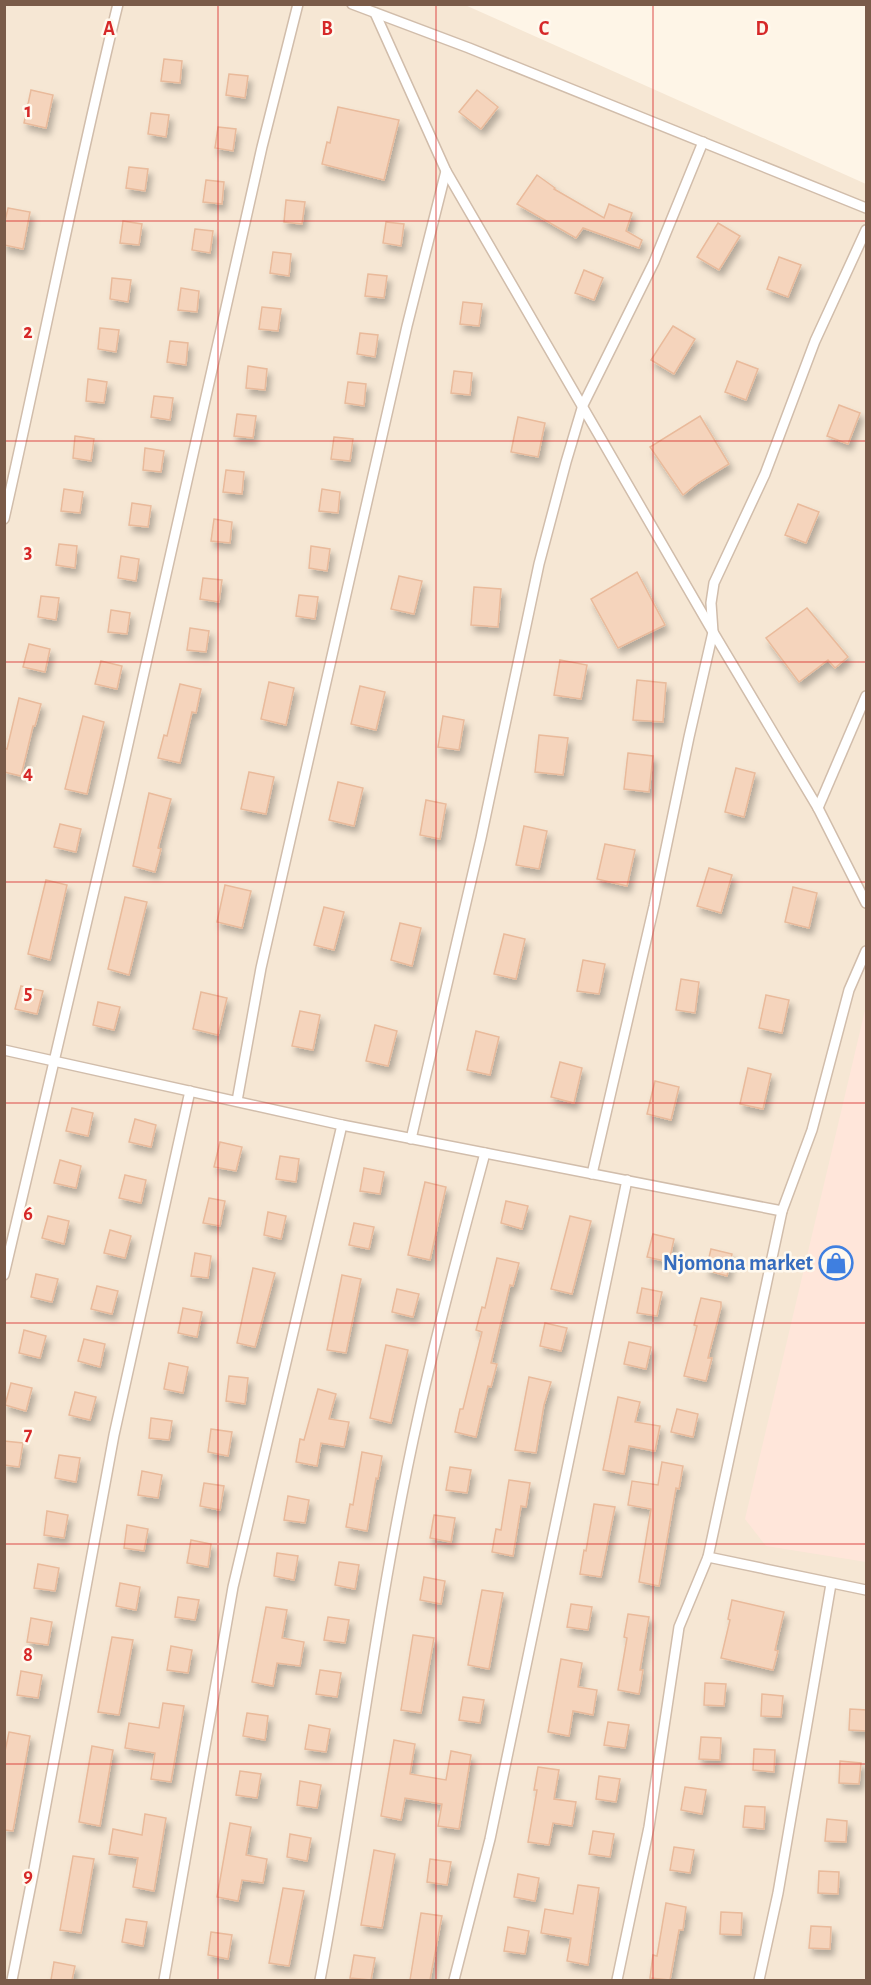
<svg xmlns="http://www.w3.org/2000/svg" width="871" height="1985" font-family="'Alegreya Sans',sans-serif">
<defs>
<filter id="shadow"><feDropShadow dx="3.5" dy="6" stdDeviation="3" flood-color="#0004"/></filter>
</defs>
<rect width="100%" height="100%" fill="#fef5e7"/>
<path fill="#f6e7d4" d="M5,5h460l401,179v1796h-861z"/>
<path fill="#ffe6da" d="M866,1006v556l-100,-16 -21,-27z"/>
<g fill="#f5d4bc" stroke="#e9ba9b" stroke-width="1.5" filter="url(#shadow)">
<path d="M164,59l18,2 -2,22 -19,-2z"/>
<path d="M229,74l19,2 -3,22 -19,-3z"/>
<path d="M31,90l22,5 -7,33 -22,-5z"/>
<path d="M477,90l21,17 -17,22 -22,-17z"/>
<path d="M338,107l61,13 -15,60 -62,-16 5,-22 3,1z"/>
<path d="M151,113l18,2 -3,22 -18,-3z"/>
<path d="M218,127l18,2 -3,22 -18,-3z"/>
<path d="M129,167l19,2 -3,22 -19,-3z"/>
<path d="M537,175l18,13 -1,1 50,29 5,-14 23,9 -6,18 16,9 -3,8 -56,-20 -7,10 -59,-34z"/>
<path d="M206,180l18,2 -2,22 -19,-2z"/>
<path d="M286,200l19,2 -3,22 -18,-2z"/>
<path d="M8,208l22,4 -7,37 -19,-4v-20z"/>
<path d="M123,221l19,3 -3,21 -19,-2z"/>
<path d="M386,222l18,2 -3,22 -18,-3z"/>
<path d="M718,223l22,13 -21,34 -22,-13z"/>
<path d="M195,229l18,2 -3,22 -18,-3z"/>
<path d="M273,252l18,2 -2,22 -19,-3z"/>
<path d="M779,257l22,8 -13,32 -21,-8z"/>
<path d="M584,270l19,8 -9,22 -19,-7z"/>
<path d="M368,274l19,2 -3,22 -19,-2z"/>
<path d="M112,278l19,2 -3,22 -18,-3z"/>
<path d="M181,288l18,3 -2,21 -19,-2z"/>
<path d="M463,302l19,2 -3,22 -19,-2z"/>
<path d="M262,307l19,2 -3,22 -19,-2z"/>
<path d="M673,326l22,13 -21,35 -23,-14z"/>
<path d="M100,328l19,2 -3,22 -18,-3z"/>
<path d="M360,333l18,2 -3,22 -18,-3z"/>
<path d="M170,341l18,2 -2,22 -19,-3z"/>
<path d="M737,361l21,8 -12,31 -21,-8z"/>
<path d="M248,366l19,3 -2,21 -19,-2z"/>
<path d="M454,371l18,2 -2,22 -19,-2z"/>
<path d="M88,379l19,3 -3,21 -18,-2z"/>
<path d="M348,382l18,2 -2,22 -19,-3z"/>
<path d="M154,396l19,2 -3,22 -19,-3z"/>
<path d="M839,405l21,8 -12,31 -21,-8z"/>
<path d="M237,414l19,2 -3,22 -19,-2z"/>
<path d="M700,416l29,48 -31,19 -15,12 -33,-48z"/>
<path d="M518,417l27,6 -7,34 -27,-5z"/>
<path d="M75,436l19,3 -3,22 -18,-3z"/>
<path d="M334,437l19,2 -3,22 -19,-2z"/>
<path d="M145,448l19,3 -3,21 -18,-2z"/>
<path d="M226,470l18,2 -2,22 -19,-2z"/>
<path d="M64,489l19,3 -3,21 -19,-2z"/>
<path d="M322,489l18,3 -2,21 -19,-2z"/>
<path d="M132,503l19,3 -3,21 -19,-2z"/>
<path d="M798,504l21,8 -13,31 -21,-8z"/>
<path d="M214,519l18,3 -2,21 -19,-2z"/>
<path d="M59,544l18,2 -2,22 -19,-3z"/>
<path d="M311,546l19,3 -3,22 -18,-3z"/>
<path d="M121,556l18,3 -3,22 -18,-3z"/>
<path d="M637,572l28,53 -47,23 -27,-49z"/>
<path d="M399,576l23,5 -8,33 -23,-5z"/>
<path d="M203,578l19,2 -3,22 -19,-3z"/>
<path d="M474,587l27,2 -3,38 -27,-2z"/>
<path d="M299,595l19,2 -3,22 -19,-3z"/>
<path d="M41,596l18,2 -3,22 -18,-3z"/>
<path d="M807,608l41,49 -13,11 -7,-8 -29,22 -33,-44z"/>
<path d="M111,610l19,3 -3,21 -19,-2z"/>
<path d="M190,628l19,3 -3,21 -19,-2z"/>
<path d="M29,644l21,5 -5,23 -22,-5z"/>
<path d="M560,660l27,5 -6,34 -27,-4z"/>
<path d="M101,661l21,5 -5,23 -22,-5z"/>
<path d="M637,680l29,3 -3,39 -30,-2z"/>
<path d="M269,682l25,6 -8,37 -25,-6z"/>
<path d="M180,684l21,5 -5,24 -4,-1 -12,51 -22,-5 6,-23 3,1z"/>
<path d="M360,686l25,6 -9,38 -25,-6z"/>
<path d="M19,698l22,6 -6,22h-2l-12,50 -17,-4v-24l3,1z"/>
<path d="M83,716l21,6 -17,72 -22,-5z"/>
<path d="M443,716l21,4 -5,30 -21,-3z"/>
<path d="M539,735l29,3 -5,37 -28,-3z"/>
<path d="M628,753l25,3 -4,36 -25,-3z"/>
<path d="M736,768l19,5 -11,44 -19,-5z"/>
<path d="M249,772l25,5 -8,37 -25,-5z"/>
<path d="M338,782l25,6 -9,38 -25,-6z"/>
<path d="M149,793l22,6 -13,49 3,1 -6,23 -22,-6z"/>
<path d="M426,800l20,4 -6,35 -20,-4z"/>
<path d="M60,824l21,5 -5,23 -22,-5z"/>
<path d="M524,826l23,5 -8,38 -23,-4z"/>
<path d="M605,844l30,6 -8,36 -30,-7z"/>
<path d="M709,868l23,7 -11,38 -24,-7z"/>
<path d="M46,880l21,5 -17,75 -22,-6z"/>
<path d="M225,885l26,6 -9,37 -25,-6z"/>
<path d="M793,887l24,6 -8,35 -24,-6z"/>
<path d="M125,897l22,5 -18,73 -21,-6z"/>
<path d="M324,907l20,5 -10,38 -20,-5z"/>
<path d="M400,923l21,5 -9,38 -21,-6z"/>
<path d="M504,934l21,5 -9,40 -22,-5z"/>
<path d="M583,960l22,4 -6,30 -22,-3z"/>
<path d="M681,979l18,3 -4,31 -19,-3z"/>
<path d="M21,986l22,5 -6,23 -22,-5z"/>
<path d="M201,992l26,6 -9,37 -25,-6z"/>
<path d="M766,995l23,5 -7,33 -23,-5z"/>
<path d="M98,1002l22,5 -6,23 -21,-5z"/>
<path d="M300,1011l20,4 -7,35 -21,-4z"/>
<path d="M375,1025l22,6 -9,35 -22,-5z"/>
<path d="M476,1031l23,6 -9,38 -23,-5z"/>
<path d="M560,1062l22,6 -8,35 -23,-6z"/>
<path d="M748,1068l23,6 -8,35 -23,-5z"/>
<path d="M655,1081l24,6 -8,33 -24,-6z"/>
<path d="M72,1108l21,5 -5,23 -22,-5z"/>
<path d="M135,1119l21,6 -5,22 -22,-5z"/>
<path d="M220,1142l22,5 -6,24 -22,-4z"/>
<path d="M280,1156l19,3 -3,23 -20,-3z"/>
<path d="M60,1160l21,6 -5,22 -22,-5z"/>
<path d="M364,1168l20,4 -4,22 -20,-3z"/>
<path d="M125,1175l21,5 -5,23 -22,-5z"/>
<path d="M425,1182l21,5 -16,73 -22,-5z"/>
<path d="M209,1198l16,3 -5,25 -17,-3z"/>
<path d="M506,1201l22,5 -6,23 -21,-6z"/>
<path d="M268,1212l18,4 -5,23 -17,-4z"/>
<path d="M48,1216l21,5 -5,23 -22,-6z"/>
<path d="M570,1216l21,5 -19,73 -21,-5z"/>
<path d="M354,1223l20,4 -5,22 -20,-4z"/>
<path d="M110,1230l21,6 -6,22 -21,-5z"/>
<path d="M653,1234l21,5 -5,23 -22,-5z"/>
<path d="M711,1249l21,5 -5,22 -21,-6z"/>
<path d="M195,1253l16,3 -3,22 -17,-2z"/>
<path d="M497,1258l22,5 -6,23 -3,-1 -19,78 6,1 -6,23 -3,-1 -12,51 -21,-5 5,-23h3l19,-77 -6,-2 6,-23 3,1z"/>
<path d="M253,1268l22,5 -20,74 -18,-4z"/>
<path d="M36,1274l22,5 -6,23 -21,-5z"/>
<path d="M342,1275l19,4 -15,74 -19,-3z"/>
<path d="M97,1286l21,5 -6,23 -21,-5z"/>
<path d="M642,1288l20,4 -5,24 -20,-3z"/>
<path d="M397,1289l22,5 -6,23 -21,-5z"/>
<path d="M701,1298l20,4v5l-13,51h4l-6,23 -22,-5 13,-50 -3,-1z"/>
<path d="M183,1308l19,4 -5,25 -19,-4z"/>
<path d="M545,1323l22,5 -6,23 -21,-5z"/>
<path d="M24,1330l22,6 -6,22 -21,-5z"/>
<path d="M84,1339l21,5 -5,23 -22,-6z"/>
<path d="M629,1342l22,5 -5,22 -22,-5z"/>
<path d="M386,1345l22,5 -17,73 -21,-5z"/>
<path d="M169,1363l19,4 -5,26 -19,-4z"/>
<path d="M229,1376l19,2 -3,26 -19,-3z"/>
<path d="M529,1377l22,5 -7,23 -8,48 -21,-3z"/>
<path d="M11,1383l21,5 -6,23 -21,-6z"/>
<path d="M318,1389l18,5 -7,25 20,3 -5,25 -23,-4 -4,23 -21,-4 4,-23 4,1z"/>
<path d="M75,1392l21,5 -6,23 -21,-5z"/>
<path d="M618,1397l22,5 -5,20 25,4 -5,25 -26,-5 -5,28 -21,-4z"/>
<path d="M677,1409l21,5 -5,23 -22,-5z"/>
<path d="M151,1418l21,3 -3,19 -20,-2z"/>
<path d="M211,1429l21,3 -4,24 -20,-4z"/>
<path d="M4,1441l19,2 -4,24 -15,-2z"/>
<path d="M362,1452l20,4 -4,23 -2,-1 -9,53 -21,-4 4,-23 3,1z"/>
<path d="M59,1455l21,3 -4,24 -21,-4z"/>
<path d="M662,1462l21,4 -4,23 -3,-1 -17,98 -20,-4 12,-73 -23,-4 4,-24 26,4z"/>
<path d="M450,1467l21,3 -4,23 -21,-3z"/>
<path d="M142,1471l20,4 -4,23 -20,-3z"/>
<path d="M509,1480l21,3 -4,24 -5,-1 -8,50 -21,-4 4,-23 5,1z"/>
<path d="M204,1483l20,3 -4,24 -20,-4z"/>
<path d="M288,1496l21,4 -4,23 -21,-3z"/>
<path d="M594,1504l21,3 -14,70 -21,-3 4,-24 2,1z"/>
<path d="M47,1511l21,4 -4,23 -20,-3z"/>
<path d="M434,1515l21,3 -4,24 -21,-4z"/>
<path d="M127,1525l21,4 -4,22 -20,-3z"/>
<path d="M191,1540l20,4 -3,23 -21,-4z"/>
<path d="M277,1553l21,3 -4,24 -20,-4z"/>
<path d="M339,1562l20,3 -4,24 -20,-4z"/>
<path d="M38,1564l21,4 -4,23 -21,-3z"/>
<path d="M424,1577l21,4 -4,23 -21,-4z"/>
<path d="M120,1583l20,4 -4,23 -20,-4z"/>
<path d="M482,1590l21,3 -14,76 -21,-4z"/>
<path d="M178,1597l21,3 -4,20 -20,-3z"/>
<path d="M732,1600l52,12 -9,38 3,1 -5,19 -52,-12 9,-38 -2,-1z"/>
<path d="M571,1604l21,3 -4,23 -21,-3z"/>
<path d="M266,1607l21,3 -5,28 22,4 -4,24 -23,-3 -4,23 -21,-4z"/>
<path d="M628,1614l21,3 -9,53h3l-4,24 -21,-4 9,-52 -3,-1z"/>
<path d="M328,1617l21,3 -4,23 -21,-3z"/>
<path d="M31,1618l21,4 -4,23 -21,-3z"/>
<path d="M413,1635l21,3 -13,75 -20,-3z"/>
<path d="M112,1637l21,3 -14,75 -21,-3z"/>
<path d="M171,1646l21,4 -4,23 -21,-3z"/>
<path d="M561,1659l21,4 -4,24 19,3 -4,25 -20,-4 -4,25 -21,-4z"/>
<path d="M320,1670l21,3 -4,24 -21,-3z"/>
<path d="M21,1671l21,4 -4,23 -21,-3z"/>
<path d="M705,1683l21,1 -2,22 -20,-1z"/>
<path d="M762,1694l21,2 -2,21 -20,-1z"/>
<path d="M463,1697l21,3 -4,23 -21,-3z"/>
<path d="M163,1703l21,3 -13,76 -20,-3 4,-26 -30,-5 4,-25 30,5z"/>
<path d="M850,1709l17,1v21l-18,-1z"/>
<path d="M247,1713l21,3 -3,24 -22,-4z"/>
<path d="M608,1722l21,3 -4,23 -21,-3z"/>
<path d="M309,1725l21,4 -4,23 -21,-3z"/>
<path d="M9,1732l21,4 -17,95 -9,-1v-74z"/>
<path d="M701,1737l20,1 -1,22 -21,-1z"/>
<path d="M394,1740l21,4 -5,30 36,6 5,-29 20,4 -12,74 -21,-3 4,-22 -37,-6 -4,22 -20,-4z"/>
<path d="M92,1746l21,4 -13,76 -21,-4z"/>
<path d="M754,1749l21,1 -1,22 -21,-2z"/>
<path d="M840,1761l21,2 -2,21 -20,-1z"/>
<path d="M538,1767l21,3 -5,29 22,3 -4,24 -19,-3 -4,22 -21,-3 9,-52h-3z"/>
<path d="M240,1771l21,3 -4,24 -21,-3z"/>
<path d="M599,1776l21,3 -4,23 -20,-3z"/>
<path d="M300,1781l21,4 -4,23 -20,-3z"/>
<path d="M685,1787l21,3 -4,24 -21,-4z"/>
<path d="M745,1806l20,1 -1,22 -21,-2z"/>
<path d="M145,1814l21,4 -12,73 -21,-4 5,-29 -29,-4 4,-25 29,6z"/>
<path d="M827,1819l20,2 -1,21 -21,-1z"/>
<path d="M230,1823l21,4 -5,28 21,4 -4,24 -21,-3 -4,21 -21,-4z"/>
<path d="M593,1831l21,3 -4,23 -21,-3z"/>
<path d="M290,1834l21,4 -4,23 -20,-4z"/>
<path d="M674,1847l20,3 -4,23 -20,-3z"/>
<path d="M374,1850l21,4 -13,74 -21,-3z"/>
<path d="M73,1856l21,3 -13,74 -21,-3z"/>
<path d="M430,1859l21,3 -4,23 -20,-3z"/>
<path d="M819,1871l20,1 -1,22 -20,-1z"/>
<path d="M518,1874l21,4 -4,23 -21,-4z"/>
<path d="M578,1885l21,3 -11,77 -21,-4 4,-23 -30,-5 4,-24 28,5z"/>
<path d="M283,1888l21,3 -15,75 -20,-3z"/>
<path d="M666,1903l20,4 -3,23h-4l-9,50 -20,-2 3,-23 4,1z"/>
<path d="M721,1912l21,1 -1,22 -21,-1z"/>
<path d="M421,1913l21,3 -12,64h-20z"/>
<path d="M126,1919l21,3 -4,24 -21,-4z"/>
<path d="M811,1926l20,1 -1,22 -21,-1z"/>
<path d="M508,1927l21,4 -4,23 -21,-3z"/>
<path d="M211,1932l21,3 -4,24 -20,-4z"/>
<path d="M354,1955l21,3 -4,22 -21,-2z"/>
<path d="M54,1962l21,4 -3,14h-21z"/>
</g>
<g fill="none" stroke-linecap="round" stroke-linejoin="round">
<defs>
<g id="service">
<path d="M352,4l117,44 397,160"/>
<path d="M375,13l71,158 267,461 105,176 48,95"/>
<path d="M4,519c39,-172 72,-344 114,-515"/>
<path d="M818,808l48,-112"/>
<path d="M4,1050l338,75 440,86"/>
<path d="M237,1101l24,-133 146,-642 39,-155"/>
<path d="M411,1139l70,-301 58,-274 27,-102 17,-57 71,-143 49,-120"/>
<path d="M592,1174l62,-268 35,-169 24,-105 -2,-29 3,-20 51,-109 50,-133 51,-111"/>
<path d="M4,1275l115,-491 143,-637 36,-143"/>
<path d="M708,1557l158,33"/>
<path d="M12,1980l22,-111 80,-434 76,-344"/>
<path d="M164,1980l69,-393 109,-462"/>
<path d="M320,1980c36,-188 57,-380 99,-567 19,-88 43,-174 66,-260"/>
<path d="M454,1980l36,-141 137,-659"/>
<path d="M617,1980l32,-153 30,-200 29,-70 74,-346 30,-81 37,-140 17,-39"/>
<path d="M759,1980l19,-87 53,-309"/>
</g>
</defs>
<use href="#service" stroke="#d1bdab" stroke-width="12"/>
<use href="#service" stroke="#fff" stroke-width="9"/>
</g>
<path fill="none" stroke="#d62828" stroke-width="1.5" stroke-opacity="0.55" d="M218,4v1976M436,4v1976M653,4v1976M4,221h862M4,441h862M4,662h862M4,882h862M4,1103h862M4,1323h862M4,1544h862M4,1764h862"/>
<defs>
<symbol id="shop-ring" viewBox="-11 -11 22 22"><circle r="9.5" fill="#fff9ee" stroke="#3f7fe0" stroke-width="1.5"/><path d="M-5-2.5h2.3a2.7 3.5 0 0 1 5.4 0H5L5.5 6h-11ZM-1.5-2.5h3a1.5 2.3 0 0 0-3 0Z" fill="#3f7fe0"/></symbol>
</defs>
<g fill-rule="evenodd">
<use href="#shop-ring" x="817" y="1244" width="38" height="38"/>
</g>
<g text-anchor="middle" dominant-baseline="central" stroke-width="5" stroke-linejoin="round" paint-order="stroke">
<g font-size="22" font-weight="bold" fill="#366cbe" stroke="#fff9ee" text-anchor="end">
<text x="813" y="1263">Njomona market</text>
</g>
</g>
<g font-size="20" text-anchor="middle" font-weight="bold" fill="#d62828" stroke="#fff9ee" stroke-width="5" stroke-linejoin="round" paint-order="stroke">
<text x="109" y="35">A</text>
<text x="327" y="35">B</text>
<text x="544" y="35">C</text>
<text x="762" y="35">D</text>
<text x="28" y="117">1</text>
<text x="28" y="338">2</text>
<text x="28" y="558">3</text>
<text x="28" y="779">4</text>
<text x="28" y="999">5</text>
<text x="28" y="1220">6</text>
<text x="28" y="1440">7</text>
<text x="28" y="1661">8</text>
<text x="28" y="1882">9</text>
</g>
<rect width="871" height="1985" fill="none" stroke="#7a5b49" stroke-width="12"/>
</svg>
